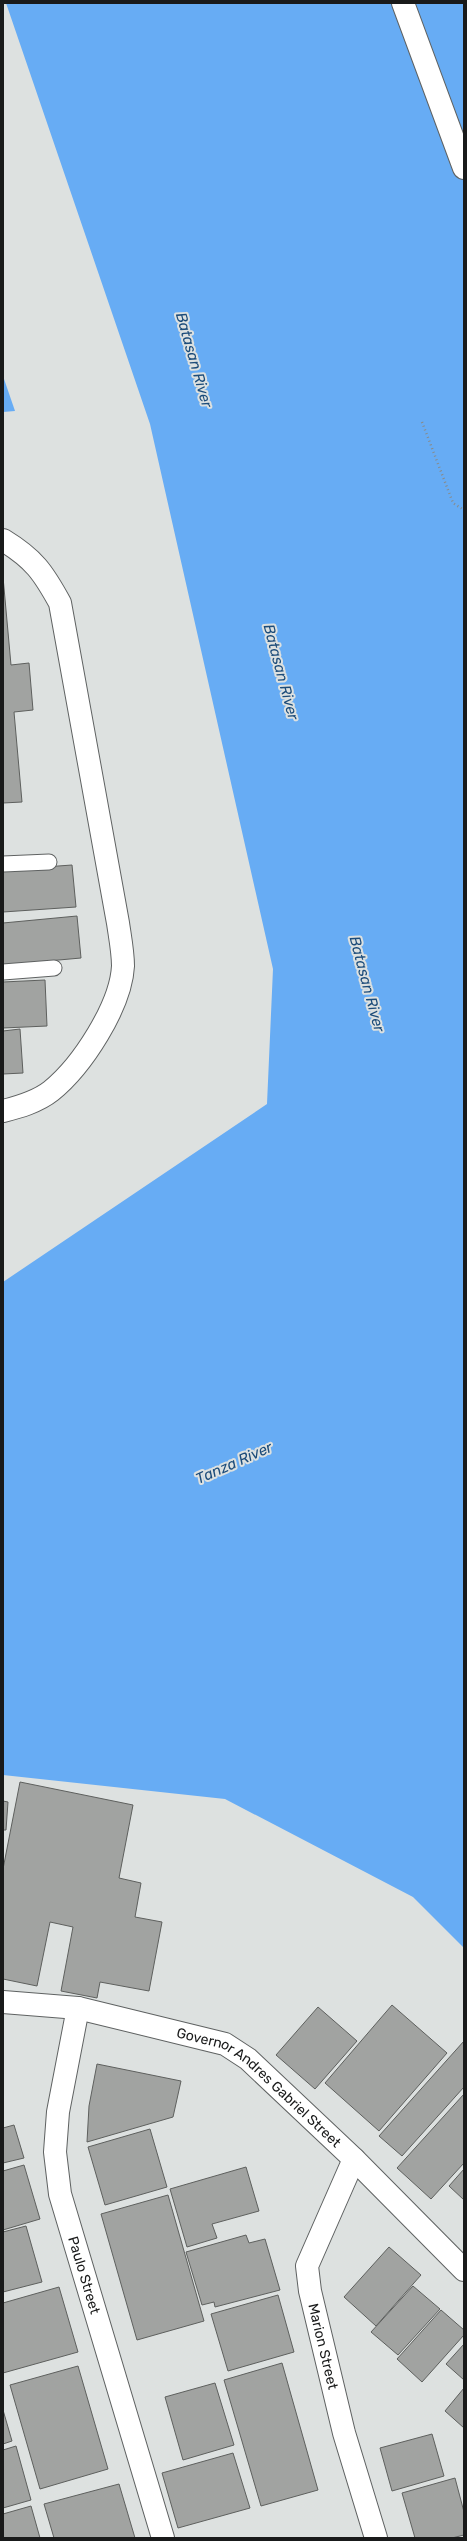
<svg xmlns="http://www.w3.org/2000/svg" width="467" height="2541" font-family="Rubik,sans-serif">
<rect width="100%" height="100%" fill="#dde1e0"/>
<g fill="#67acf4">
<path d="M6,3h458v1945l-51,-51 -188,-98 -222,-24v-493l264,-178 6,-135 -123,-545z"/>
<path d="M3,376l12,35 -12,1z"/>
</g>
<g fill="#a1a3a1" stroke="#5e605e">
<path d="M3,577l8,88 18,-2 4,47 -19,2 8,90 -19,1z"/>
<path d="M72,865l4,42 -73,5v-42z"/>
<path d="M77,916l4,42 -78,7v-42z"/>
<path d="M45,980l2,46 -44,2v-46z"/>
<path d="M20,1029l3,44 -20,1v-43z"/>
<path d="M20,1782l113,23 -14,73 22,5 -6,34 27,5 -13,69 -49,-9 -3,16 -36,-7 12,-64 -23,-5 -13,64 -34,-7v-110z"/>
<path d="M3,1801l5,1 -2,28h-3z"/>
<path d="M392,2005l55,48 -68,78 -54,-48z"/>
<path d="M318,2007l39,34 -42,48 -39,-34z"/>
<path d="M464,2041v46l-62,69 -23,-20z"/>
<path d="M97,2064l84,17 -8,36 -86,25 2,-36z"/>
<path d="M464,2094v69l-33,36 -34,-31z"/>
<path d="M14,2125l10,33 -21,5v-35z"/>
<path d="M150,2129l17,58 -62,18 -17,-58z"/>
<path d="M24,2165l16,54 -37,11v-59z"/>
<path d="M246,2167l13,44 -47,13 5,14 -30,9 -17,-58z"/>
<path d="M464,2169v31l-15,-14z"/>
<path d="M168,2195l36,126 -67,19 -36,-126z"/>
<path d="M26,2226l16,56 -39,10v-60z"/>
<path d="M246,2235l3,8 16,-4 15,51 -65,17 -1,-5 -12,3 -16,-53z"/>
<path d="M389,2247l32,28 -45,51 -32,-29z"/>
<path d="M413,2286l27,23 -42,46 -27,-23z"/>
<path d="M59,2287l19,65 -75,21v-70z"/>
<path d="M278,2295l16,57 -66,19 -17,-57z"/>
<path d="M441,2310l23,20v5l-42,47 -25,-23z"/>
<path d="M464,2344v36l-18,-16z"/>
<path d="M282,2363l36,127 -57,16 -37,-126z"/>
<path d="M78,2366l30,103 -68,20 -30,-104z"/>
<path d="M215,2383l19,62 -51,15 -18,-63z"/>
<path d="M464,2388v40l-19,-17z"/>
<path d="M3,2410l9,31 -9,3z"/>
<path d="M432,2434l12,42 -52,15 -12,-43z"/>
<path d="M16,2446l15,54 -28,8v-58z"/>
<path d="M233,2453l17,55 -72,20 -16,-55z"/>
<path d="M455,2478l9,34v23l-12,3h-37l-13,-45z"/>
<path d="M119,2484l16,54h-81l-10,-34z"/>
<path d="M31,2506l9,32h-37v-24z"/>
</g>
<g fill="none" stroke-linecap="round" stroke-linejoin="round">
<defs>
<g id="lane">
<path d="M3,864l46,-2"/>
<path d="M3,972l51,-4"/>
</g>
<g id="street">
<path d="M403,3l61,165"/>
<path d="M3,540c31,19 40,32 57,63l58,320c2,14 5,29 5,43 -2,40 -41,100 -72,125 -14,11 -32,16 -48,20"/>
<path id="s1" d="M3,2002l75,6 147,36 23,15 106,100 110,111"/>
<path id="s2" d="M78,2008l-20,104 -3,40 5,42 103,344"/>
<path id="s3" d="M354,2159l-47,107 3,25 34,142 32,105"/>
</g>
</defs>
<use href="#lane" stroke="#5f6262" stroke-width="17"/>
<use href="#street" stroke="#5f6262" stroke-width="24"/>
<path stroke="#888b8a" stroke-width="2.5" stroke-dasharray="1 3" stroke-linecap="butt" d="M422,422l31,81 11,7"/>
<use href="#lane" stroke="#fff" stroke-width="15"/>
<use href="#street" stroke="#fff" stroke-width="22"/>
</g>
<g text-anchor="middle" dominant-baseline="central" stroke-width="4" stroke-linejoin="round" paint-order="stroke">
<g font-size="14" fill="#191a1a" stroke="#dde1e0">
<text stroke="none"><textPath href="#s1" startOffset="278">Governor Andres Gabriel Street</textPath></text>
<text stroke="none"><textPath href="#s2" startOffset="273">Paulo Street</textPath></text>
<text stroke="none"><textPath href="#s3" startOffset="199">Marion Street</textPath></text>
</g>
<g font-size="15" font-style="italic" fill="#1c4c7a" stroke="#dde1e0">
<text transform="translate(194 360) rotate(74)">Batasan River</text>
<text transform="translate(281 672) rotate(75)">Batasan River</text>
<text transform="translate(367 984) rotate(75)">Batasan River</text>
<text transform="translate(234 1463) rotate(-24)">Tanza River</text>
</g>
</g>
<rect width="467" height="2541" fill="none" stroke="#191a1a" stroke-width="8"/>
</svg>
